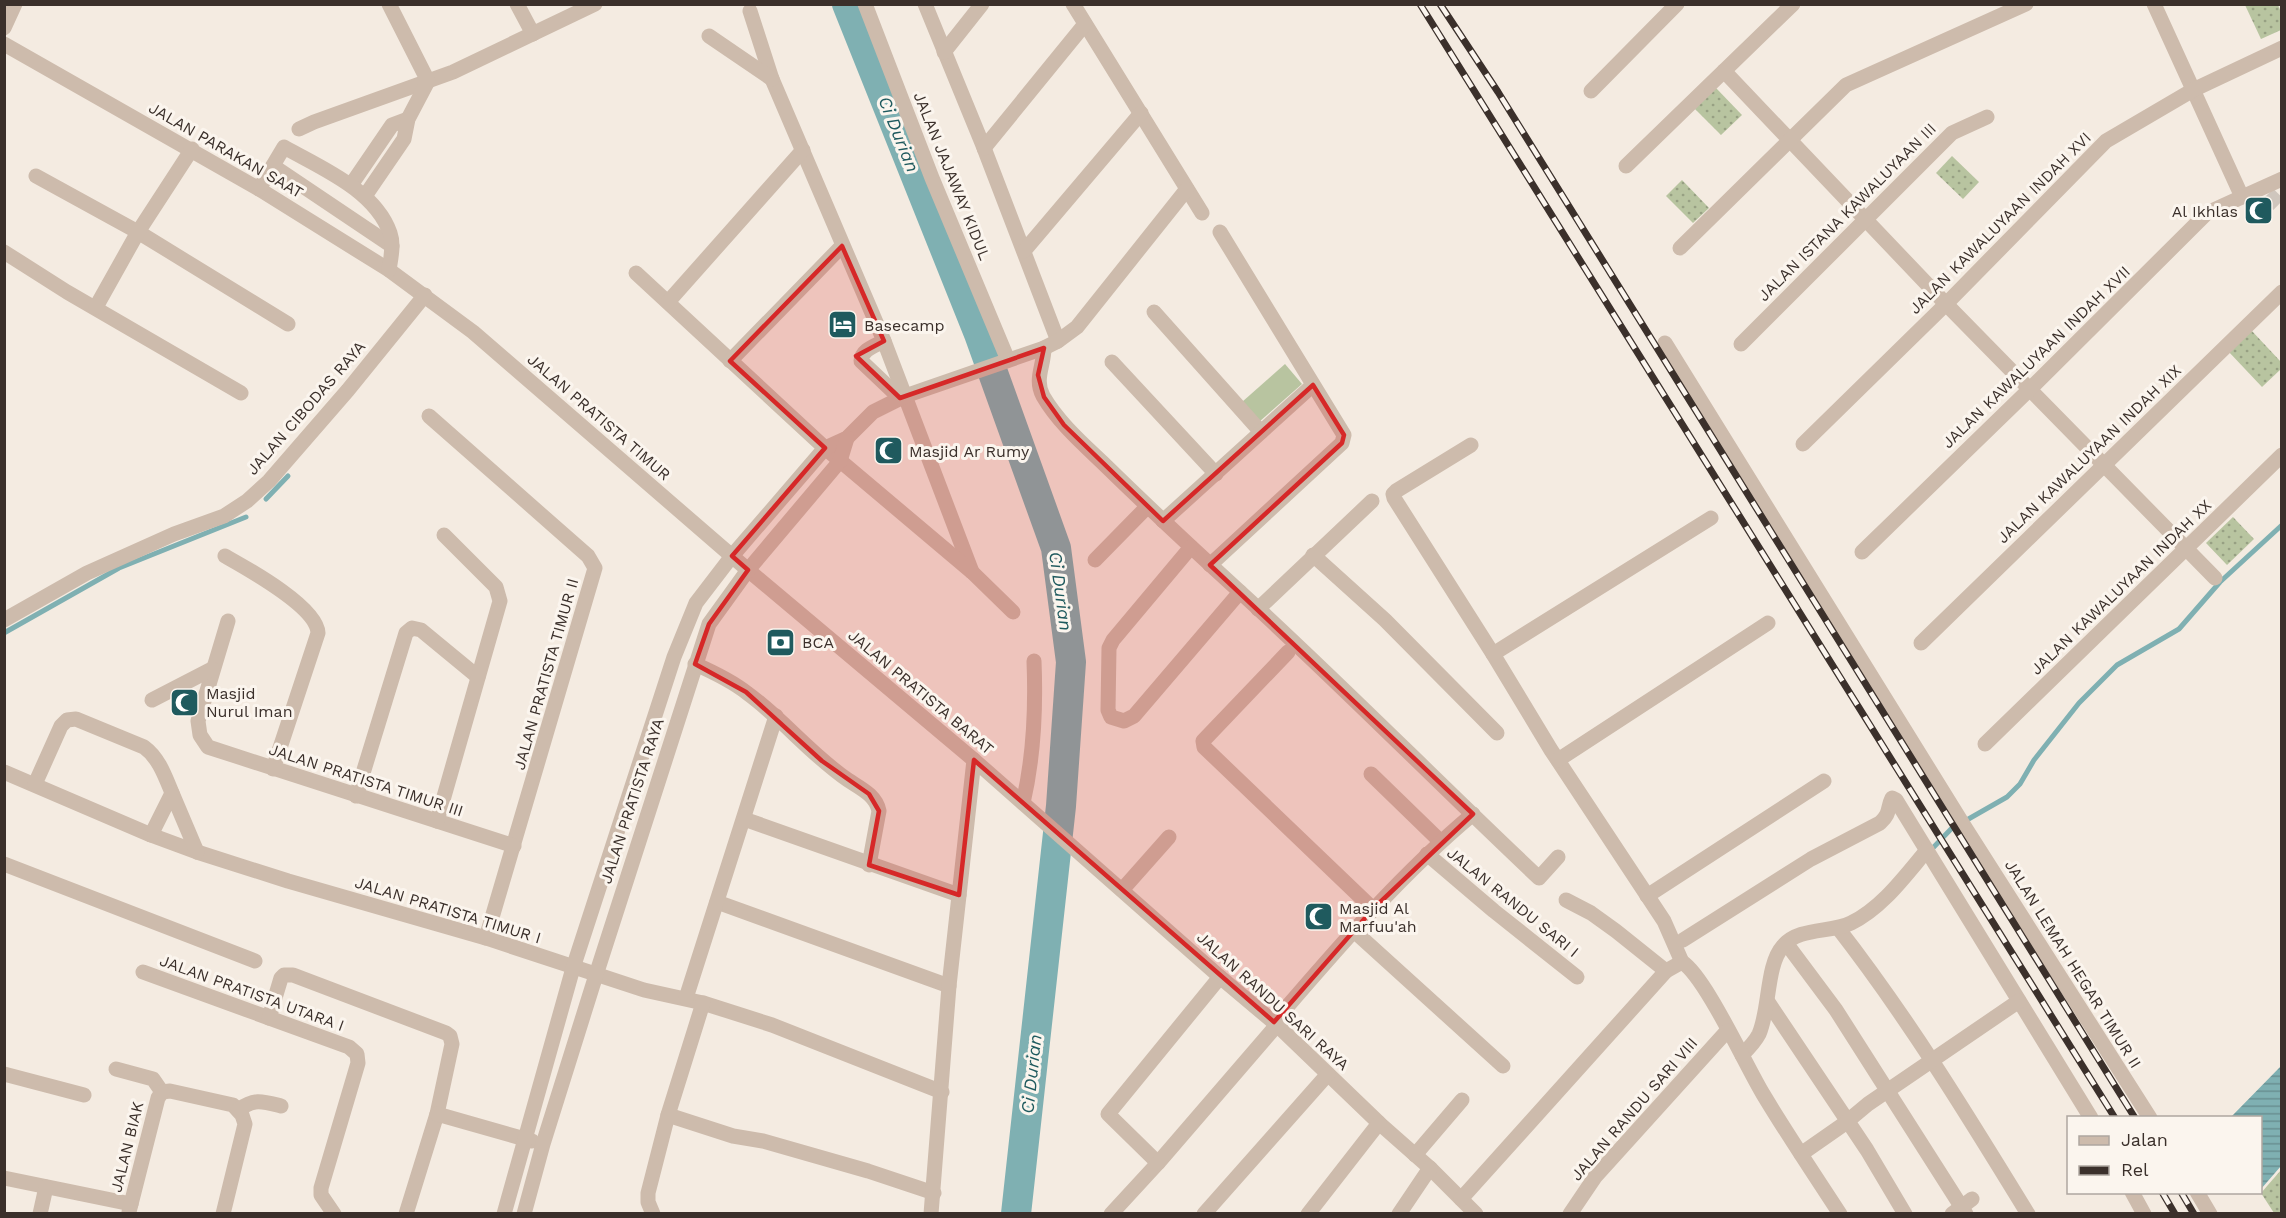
<svg xmlns="http://www.w3.org/2000/svg" width="2286" height="1218" font-family="'Work Sans',sans-serif">
<defs>
<pattern id="grass-dots" width="8" height="8" patternUnits="userSpaceOnUse" patternTransform="scale(1.5)"><rect width="8" height="8" fill="#b8c4a0"/><path d="M2 2h.1M6 6h.1" fill="none" stroke="#97a083" stroke-width="1.8" stroke-linecap="round"/></pattern>
<pattern id="water-rules" width="6" height="5" patternUnits="userSpaceOnUse" patternTransform="scale(1.5)"><rect width="6" height="5" fill="#7fb0b2"/><path d="M0 2.5h6" fill="none" stroke="#699091"/></pattern>
</defs>
<rect width="100%" height="100%" fill="#f4ebe1"/>
<g fill="url(#grass-dots)">
<path d="M2245,5h33l3,7v18l-20,9z"/>
<path d="M1716,88l26,27 -21,20 -27,-27z"/>
<path d="M1952,156l27,26 -16,17 -27,-26z"/>
<path d="M1682,180l27,28 -16,15 -27,-27z"/>
<path d="M2251,330l30,32v7l-19,18 -34,-36z"/>
<path d="M2233,517l21,22 -27,26 -21,-22z"/>
<path d="M2281,1170v43h-7l-13,-20z"/>
</g>
<path fill="#b8c4a0" d="M1285,364l17,20 -43,38 -17,-20z"/>
<path fill="url(#water-rules)" d="M2281,1066v100l-20,23 -1,-71 -29,-1z"/>
<g fill="none" stroke-linecap="round" stroke-linejoin="round">
<g stroke="#7fb0b2" stroke-width="5">
<path d="M266,499l22,-23"/>
<path d="M4,633l115,-65 127,-51"/>
<path d="M1930,851l21,-22 56,-32 13,-13 14,-24 45,-57 38,-38 62,-36 41,-47 62,-57"/>
</g>
<path stroke="#7fb0b2" stroke-width="30" d="M847,4l132,330 77,214 15,114 -10,144 -45,408"/>
<path stroke="#cfc6bd" stroke-width="15" stroke-dasharray="15 8" stroke-linecap="butt" d="M2268,194l14,14"/>
<g stroke="#cdbbac" stroke-width="15">
<path d="M517,4l16,30"/>
<path d="M865,4l67,174 76,182"/>
<path d="M925,4l59,144 74,193"/>
<path d="M1073,4l129,209"/>
<path d="M2154,4l88,193 40,-18"/>
<path d="M750,11l22,68 112,262 88,231"/>
<path d="M4,28l11,-24"/>
<path d="M709,36l63,43"/>
<path d="M4,44l255,145 130,81 84,62 275,238 226,190 246,217 57,48 102,98 51,45 46,46"/>
<path d="M944,52l38,-48"/>
<path d="M1724,71l222,233 269,274"/>
<path d="M1591,91l86,-87"/>
<path d="M299,129l15,-7 139,-50 142,-68"/>
<path d="M984,148l101,-124"/>
<path d="M273,166l119,80"/>
<path d="M1626,166l167,-162"/>
<path d="M36,176l102,56 150,92"/>
<path d="M351,185l41,-60 16,-6"/>
<path d="M259,189l25,-42c37,21 91,43 106,86 4,11 1,25 -1,37"/>
<path d="M365,196l39,-57 4,-20 20,-38 -39,-77"/>
<path d="M1680,248l166,-163 180,-81"/>
<path d="M1024,251l117,-138"/>
<path d="M4,252l63,40 174,101"/>
<path d="M636,273l189,175 147,124 41,40"/>
<path d="M668,302l135,-152"/>
<path d="M96,307l42,-75 54,-83"/>
<path d="M1154,312l107,120"/>
<path d="M884,341c-9,5 -22,8 -23,20l39,37"/>
<path d="M1665,343l301,486 184,289"/>
<path d="M1741,344l211,-211 35,-16"/>
<path d="M1044,348c0,18 -10,31 -1,48 15,26 39,47 61,68 44,43 89,85 135,127 102,93 199,192 300,287l19,-21"/>
<path d="M730,361l112,-115"/>
<path d="M1112,362l104,112"/>
<path d="M429,416l159,140 7,12 -109,370"/>
<path d="M1803,444l143,-140 160,-163 87,-51 89,-42"/>
<path d="M1471,445l-75,46 -3,3 1,4 99,156 58,96 113,171 18,41"/>
<path d="M1163,521l150,-136"/>
<path d="M1191,547l-78,93 -4,8 -1,62 3,7 13,4 10,-5 106,-124"/>
<path d="M1862,552l167,-162 178,-177 35,-16"/>
<path d="M1313,555l72,65 112,113"/>
<path d="M225,556c23,13 92,51 93,77l-45,136"/>
<path d="M1095,560l52,-53"/>
<path d="M1210,565l132,-122 2,-8 -124,-203"/>
<path d="M1258,609l114,-108"/>
<path d="M4,620l83,-47 87,-39 50,-18 23,-15 22,-20 79,-91 77,-95"/>
<path d="M228,621l-30,100 2,14 8,12 306,99"/>
<path d="M1921,643l361,-351"/>
<path d="M1288,652l-85,89 1,6 169,162"/>
<path d="M1493,654l218,-136"/>
<path d="M695,664c18,8 37,17 52,29 36,26 64,62 101,87 12,8 28,15 31,31l-10,54"/>
<path d="M152,700l60,-31"/>
<path d="M1985,744l297,-289"/>
<path d="M1558,760l210,-137"/>
<path d="M4,772l147,63 46,17 91,29 198,57 158,52 59,13 69,22 170,67"/>
<path d="M1371,774l69,67"/>
<path d="M35,784l26,-58 6,-6 9,-1 68,28c15,11 21,29 28,46"/>
<path d="M356,796l50,-163 6,-5 9,2 57,47"/>
<path d="M1023,803c11,-47 13,-93 11,-142"/>
<path d="M744,819l215,76"/>
<path d="M437,821l63,-220 -4,-14 -52,-52"/>
<path d="M151,835l21,-42 25,59"/>
<path d="M1427,854l67,57 83,66"/>
<path d="M4,864l251,97"/>
<path d="M1122,890l47,-53"/>
<path d="M1647,896l177,-115"/>
<path d="M1566,900l25,13 25,18 50,40"/>
<path d="M717,902l232,84"/>
<path d="M1838,928c70,90 130,188 190,286"/>
<path d="M1354,931l149,135"/>
<path d="M1683,940l128,-81 69,-36c11,-10 7,-15 12,-25l4,2 195,318"/>
<path d="M1786,943l50,67 130,204"/>
<path d="M143,972l206,75 8,7 1,9 -37,125v7l13,19"/>
<path d="M686,998l90,-282"/>
<path d="M1768,1002l99,148 38,64"/>
<path d="M269,1018l12,-40 3,-3h9l153,58 4,3 2,8 -15,70 -31,100"/>
<path d="M1274,1022c63,-73 125,-146 199,-208"/>
<path d="M1742,1055c6,-6 13,-13 17,-21 11,-25 7,-69 24,-88 16,-19 48,-13 68,-23 31,-15 54,-47 76,-73"/>
<path d="M116,1069l37,10 9,13"/>
<path d="M4,1074l80,21"/>
<path d="M162,1092l8,-1 63,14 9,10 3,9 -22,90"/>
<path d="M238,1110c17,-12 24,-9 43,-4"/>
<path d="M437,1114l95,27"/>
<path d="M668,1115l65,21 30,5 105,30 66,22"/>
<path d="M1801,1154l43,-30 24,-20 151,-103"/>
<path d="M1415,1155l47,-55"/>
<path d="M1158,1163l-50,-49 112,-137"/>
<path d="M4,1178l127,26"/>
<path d="M2132,1192l12,22"/>
<path d="M2197,1192l13,22"/>
<path d="M1461,1199l205,-228 16,-9c23,14 64,104 81,132 24,40 51,80 77,120"/>
<path d="M129,1212l29,-114 4,-6"/>
<path d="M40,1214l6,-27"/>
<path d="M504,1214l69,-246 101,-311 22,-54 36,-47 93,-108 22,-10 26,-26 32,-16 139,-48 14,-7 19,-14 110,-138"/>
<path d="M524,1214l19,-70 53,-169 113,-351 39,-54 92,-109 7,-23"/>
<path d="M653,1214l-5,-12v-9l20,-78 35,-112"/>
<path d="M931,1214l18,-228 25,-226"/>
<path d="M1111,1214l47,-51 119,-138"/>
<path d="M1204,1214l124,-140"/>
<path d="M1308,1214l71,-91"/>
<path d="M1399,1214l31,-46"/>
<path d="M1570,1214l25,-37 132,-146"/>
<path d="M1952,1214l20,-15"/>
</g>
<defs>
<g id="rail">
<path d="M1420,4l695,1114"/>
<path d="M1440,4l58,88 637,1026"/>
<path d="M2162,1192l13,22"/>
<path d="M2181,1192l13,22"/>
</g>
</defs>
<use href="#rail" stroke="#3b302b" stroke-width="7"/>
<use href="#rail" stroke="#fbf5ee" stroke-width="4.5" stroke-dasharray="14" stroke-linecap="butt"/>
</g>
<path fill="#d62828" fill-opacity="0.2" stroke="#d62828" stroke-width="4.5" stroke-linejoin="round" d="M842,246l42,95 -28,15 44,42 144,-50 -6,27 6,22 20,28 99,96 150,-136 31,50 -2,8 -132,122 263,249 -100,95 -99,113 -300,-262 -15,135 -90,-30 10,-54 -10,-17 -47,-33 -76,-69 -51,-28 14,-40 39,-54 -16,-14 93,-108 -95,-87z"/>
<defs>
<symbol id="mosque-square" viewBox="-11 -11 22 22"><rect x="-9" y="-9" width="18" height="18" rx="4" fill="#1f5a5e" stroke="#fbf5ee"/><path d="M3.5-4.9A6 6 0 1 0 3.5 4.9A5 5 0 1 1 3.5-4.9Z" fill="#fff"/></symbol>
<symbol id="hotel-square" viewBox="-11 -11 22 22"><rect x="-9" y="-9" width="18" height="18" rx="4" fill="#1f5a5e" stroke="#fbf5ee"/><path d="M-6-4.5h1.5V1H6V5H4.5V3h-9V5H-6ZM-4 0a1.8 1.8 0 1 1 3.6 0ZM.5 0V-2.5h3Q6-2.5 6 0Z" fill="#fff"/></symbol>
<symbol id="bank-square" viewBox="-11 -11 22 22"><rect x="-9" y="-9" width="18" height="18" rx="4" fill="#1f5a5e" stroke="#fbf5ee"/><path d="M-6-4H6V4H-6ZM0-2.3a2.3 2.3 0 1 0 0 4.6a2.3 2.3 0 1 0 0-4.6Z" fill="#fff"/></symbol>
</defs>
<g fill-rule="evenodd">
<use href="#mosque-square" x="2242" y="194" width="33" height="33"/>
<use href="#hotel-square" x="826" y="308" width="33" height="33"/>
<use href="#mosque-square" x="872" y="434" width="33" height="33"/>
<use href="#bank-square" x="764" y="626" width="33" height="33"/>
<use href="#mosque-square" x="168" y="686" width="33" height="33"/>
<use href="#mosque-square" x="1302" y="900" width="33" height="33"/>
</g>
<g text-anchor="middle" dominant-baseline="central" stroke-width="6" stroke-linejoin="round" paint-order="stroke">
<g font-size="16" fill="#3b302b" stroke="#fbf5ee">
<text transform="translate(226 150) rotate(30)">JALAN PARAKAN SAAT</text>
<text transform="translate(952 176) rotate(68)">JALAN JAJAWAY KIDUL</text>
<text transform="translate(1847 212) rotate(-45)">JALAN ISTANA KAWALUYAAN III</text>
<text transform="translate(2000 223) rotate(-45)">JALAN KAWALUYAAN INDAH XVI</text>
<text transform="translate(2036 357) rotate(-44)">JALAN KAWALUYAAN INDAH XVII</text>
<text transform="translate(306 408) rotate(-49)">JALAN CIBODAS RAYA</text>
<text transform="translate(599 417) rotate(41)">JALAN PRATISTA TIMUR</text>
<text transform="translate(2089 454) rotate(-44)">JALAN KAWALUYAAN INDAH XIX</text>
<text transform="translate(2121 587) rotate(-44)">JALAN KAWALUYAAN INDAH XX</text>
<text transform="translate(546 674) rotate(-74)">JALAN PRATISTA TIMUR II</text>
<text transform="translate(921 692) rotate(40)">JALAN PRATISTA BARAT</text>
<text transform="translate(366 780) rotate(18)">JALAN PRATISTA TIMUR III</text>
<text transform="translate(632 801) rotate(-72)">JALAN PRATISTA RAYA</text>
<text transform="translate(1513 902) rotate(39)">JALAN RANDU SARI I</text>
<text transform="translate(448 910) rotate(17)">JALAN PRATISTA TIMUR I</text>
<text transform="translate(2073 964) rotate(58)">JALAN LEMAH HEGAR TIMUR II</text>
<text transform="translate(252 993) rotate(20)">JALAN PRATISTA UTARA I</text>
<text transform="translate(1273 1001) rotate(42)">JALAN RANDU SARI RAYA</text>
<text transform="translate(1634 1109) rotate(-49)">JALAN RANDU SARI VIII</text>
<text transform="translate(127 1147) rotate(-76)">JALAN BIAK</text>
</g>
<g font-size="16" fill="#3b302b" stroke="#fbf5ee" text-anchor="start">
<text x="2238" y="211" text-anchor="end">Al Ikhlas</text>
<text x="864" y="325">Basecamp</text>
<text x="909" y="451">Masjid Ar Rumy</text>
<text x="802" y="642">BCA</text>
<text x="206" y="693">Masjid<tspan x="206" dy="18">Nurul Iman</tspan></text>
<text x="1339" y="908">Masjid Al<tspan x="1339" dy="18">Marfuu'ah</tspan></text>
</g>
<g font-size="18" font-style="italic" fill="#1f5a5e" stroke="#fbf5ee">
<text transform="translate(899 134) rotate(68)">Ci Durian</text>
<text transform="translate(1061 591) rotate(82)">Ci Durian</text>
<text transform="translate(1031 1074) rotate(-84)">Ci Durian</text>
</g>
</g>
<rect width="2286" height="1218" fill="none" stroke="#3b302b" stroke-width="12"/>
<rect x="2067" y="1116" width="195" height="78" fill="#fbf5ee" stroke="#aea6a0" stroke-width="1.5"/>
<rect x="2079" y="1136" width="30" height="9" fill="#cdbbac" stroke="#aea6a0" stroke-width="1.5"/>
<text x="2121" y="1146" font-size="18" fill="#3b302b">Jalan</text>
<rect x="2079" y="1166" width="30" height="9" fill="#3b302b" stroke="#aea6a0" stroke-width="1.5"/>
<text x="2121" y="1176" font-size="18" fill="#3b302b">Rel</text>
</svg>
